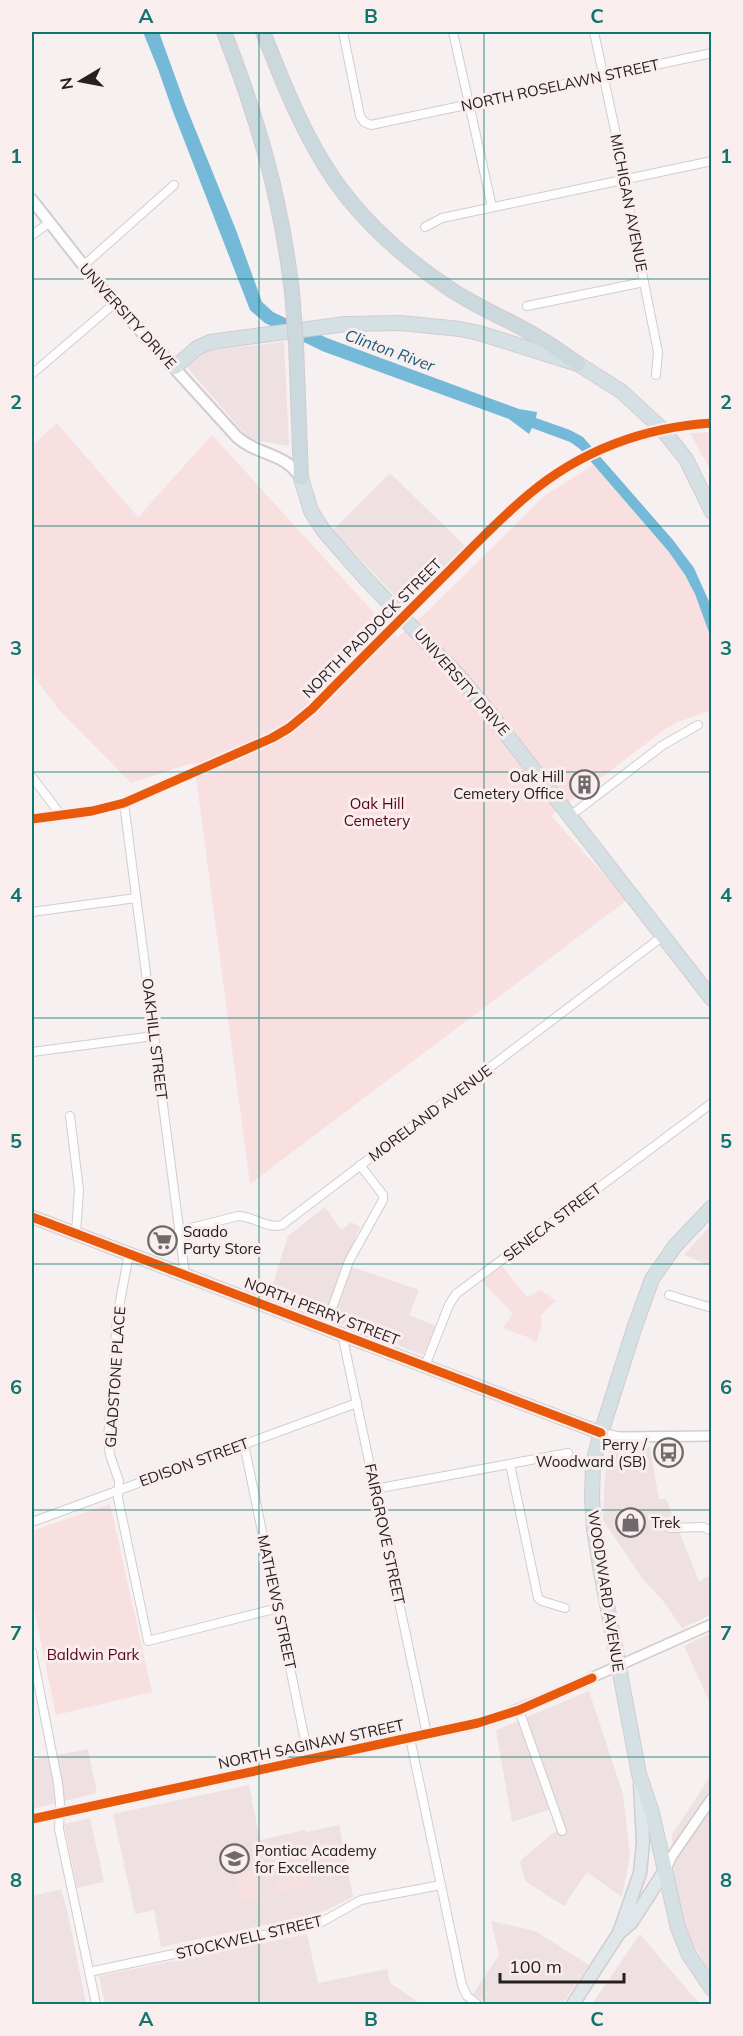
<svg xmlns="http://www.w3.org/2000/svg" width="743" height="2036" font-family="Mulish,sans-serif">
<rect width="100%" height="100%" fill="#f7f0f1"/>
<g fill="#efe0e1">
<path d="M284,342l5,104 -40,-7 -62,-72 21,-17z"/>
<path d="M390,473l77,75 -63,57 -71,-75z"/>
<path d="M325,1207l16,23 10,-8 9,5 -16,37 75,26 -10,25 27,11 -13,29 -154,-59 19,-60z"/>
<path d="M711,1225v41l-27,-11z"/>
<path d="M610,1447h40l9,52h7l33,82 12,-6v40l-29,13 -18,-26 -22,-24 -39,-58 2,-45z"/>
<path d="M711,1633v72l-27,-59z"/>
<path d="M589,1691l34,103 7,61 -8,42 -35,-25 -23,34 -39,-25 -5,-20 38,-32 -7,-20 -39,13 -16,-92z"/>
<path d="M88,1749l9,44 -65,16v-49z"/>
<path d="M711,1775v199l-23,-39 -14,-55 -2,-45z"/>
<path d="M249,1785l11,55 45,-10 1,2 33,-7 14,72 -35,17 -157,33 -7,-37 -19,4 -22,-100z"/>
<path d="M90,1818l14,64 -27,6 -13,-64z"/>
<path d="M61,1889l7,25 18,90h-54v-108z"/>
<path d="M491,1921l44,10 54,34 -27,39h-73l-16,-10 26,-39z"/>
<path d="M307,1934l11,49 69,-14 3,14 31,21h-316l-6,-28z"/>
<path d="M640,1934l26,31 34,39h-108z"/>
</g>
<g fill="#f8dfe0">
<path d="M57,423l81,94 74,-82 185,203 31,-27 116,-115 49,-31 76,87 16,23 10,19 16,44v72l-33,12 -17,10 -110,84 76,84 -377,284 -53,-399 -4,-22 -62,20 -72,-73 -27,-36v-229z"/>
<path d="M711,432h1l-1,39 -21,-38z"/>
<path d="M502,1266l25,31 14,-7 15,11 -15,14 1,9 -6,19 -9,-6 -24,-9 10,-14 -31,-33z"/>
<path d="M110,1504l42,188 -96,23 -24,-117v-67z"/>
<path d="M327,1843l9,25 -12,4 -9,-25z"/>
<path d="M289,1846l9,1 7,27 4,1 2,8 -2,3 -30,6 -4,-6 3,-4 16,-4 -2,-10 -19,3 -2,-6 3,-4 14,-4 -2,-7z"/>
<path d="M254,1870l8,27 -19,5 -8,-27z"/>
</g>
<path fill="#74b9d8" d="M143,32h16l26,72 51,126 26,72 11,10 54,26 192,71 18,3 -1,6 34,12 13,7 90,103 21,28 17,38v32l-16,-44 -10,-19 -16,-23 -89,-103 -10,-7 -38,-14 -3,6 -20,-15 -187,-68 -57,-28 -15,-13 -78,-201 -14,-40z"/>
<g fill="none" stroke-linecap="round" stroke-linejoin="round">
<defs>
<g id="minor">
<path d="M343,32l17,84 4,6 7,3 341,-72"/>
<path d="M453,32l39,175"/>
<path d="M594,32l30,140 1,16 33,164 -2,23"/>
<path d="M425,227l17,-9 270,-57"/>
<path d="M32,235l17,-12"/>
<path d="M83,266l91,-81"/>
<path d="M527,306l117,-24"/>
<path d="M32,374l83,-71"/>
<path d="M32,777l29,38"/>
<path d="M124,803l61,472"/>
<path d="M570,816l93,-71 35,-20"/>
<path d="M32,819l60,-8 32,-8 148,-65 17,-10 23,-19c43,-44 87,-88 131,-132 28,-28 55,-57 85,-82 52,-44 116,-68 184,-72"/>
<path d="M32,912l104,-14"/>
<path d="M32,1052l122,-16"/>
<path d="M70,1116l9,74 -3,43"/>
<path d="M179,1231l59,-15c15,0 29,13 44,9l381,-289"/>
<path d="M129,1253l-12,65 -9,121 2,16 9,26 -1,17 30,143 130,-33"/>
<path d="M669,1295l43,13"/>
<path d="M325,1328l24,-67 34,-61v-5l-23,-30"/>
<path d="M342,1334l85,400"/>
<path d="M425,1366l24,-61 7,-11 256,-191"/>
<path d="M244,1444l65,316"/>
<path d="M510,1464l28,134 4,3 23,7"/>
<path d="M375,1489l193,-36"/>
<path d="M32,1522l325,-119"/>
<path d="M670,1528l33,-1 9,4"/>
<path d="M32,1652l26,131 2,20 -1,26 37,175"/>
<path d="M519,1710l43,121"/>
<path d="M410,1738l52,247 5,11 10,8"/>
<path d="M89,1972l231,-49 41,-23 80,-15"/>
</g>
<g id="tertiary">
<path d="M601,1433l18,4 93,-1"/>
<path d="M32,1819l459,-99 64,-26 157,-70"/>
<path d="M665,1871l7,-15 40,-58"/>
</g>
<path id="secondary" d="M32,200l66,84 139,153c21,19 48,15 64,41"/>
<g id="primary">
<path d="M32,1217l569,216"/>
<path d="M619,1933l21,-60 3,-31 -3,-58"/>
<path d="M573,2004l46,-71 12,-10 33,-51"/>
</g>
<g id="trunk">
<path d="M175,367l22,-19 13,-6 136,-18 55,-1 59,6 19,4 99,31 43,27 41,38 24,30 26,53"/>
<path d="M301,478l10,33 12,19 42,48 92,96 28,33 227,292"/>
<path d="M712,1207l-37,39 -23,33 -18,50 -33,104 -8,30 -1,35 2,31 6,38 39,207 13,39 26,115 11,27 23,34"/>
</g>
<g id="motorway">
<path d="M224,32c34,87 57,166 68,260"/>
<path d="M263,32c18,45 35,90 61,132 31,51 79,94 129,127 28,18 59,30 88,48 13,7 25,17 37,25"/>
<path d="M296,343l5,135"/>
</g>
</defs>
<use href="#minor" stroke="#d1cdcd" stroke-width="10"/>
<use href="#tertiary" stroke="#d1cdcd" stroke-width="12"/>
<use href="#secondary" stroke="#d1cdcd" stroke-width="14"/>
<use href="#primary" stroke="#d0cdce" stroke-width="15"/>
<use href="#trunk" stroke="#d0cdce" stroke-width="16"/>
<use href="#motorway" stroke="#d0cdce" stroke-width="16"/>
<use href="#minor" stroke="#fefdfd" stroke-width="8"/>
<use href="#tertiary" stroke="#fefdfd" stroke-width="9"/>
<use href="#secondary" stroke="#fefdfd" stroke-width="10"/>
<use href="#primary" stroke="#dfe7eb" stroke-width="12"/>
<use href="#trunk" stroke="#d5e0e5" stroke-width="14"/>
<use href="#motorway" stroke="#cbd9df" stroke-width="14"/>
<defs>
<path id="motorway-bridge" d="M292,292l4,51"/>
</defs>
<use href="#motorway-bridge" stroke="#d0cdce" stroke-width="16" stroke-linecap="butt"/>
<use href="#motorway-bridge" stroke="#cbd9df" stroke-width="14"/>
<defs>
<g id="cycleway">
<path d="M32,819l60,-8 32,-8 148,-65 17,-10 23,-19c43,-44 87,-88 131,-132 28,-28 55,-57 85,-82 52,-44 116,-68 184,-72"/>
<path d="M32,1217l569,216"/>
<path d="M32,1819l446,-96 41,-13 73,-32"/>
</g>
</defs>
<use href="#cycleway" stroke="#faedee" stroke-width="13"/>
<use href="#cycleway" stroke="#e8590c" stroke-width="9"/>
</g>
<path fill="none" stroke="#0f766e" stroke-width="1.5" stroke-opacity="0.55" d="M259,32v1972M484,32v1972M32,279h680M32,526h680M32,772h680M32,1018h680M32,1264h680M32,1510h680M32,1757h680"/>
<defs>
<symbol id="building-ring" viewBox="-11 -11 22 22"><circle r="9.5" fill="#faedee" stroke="#6e696a" stroke-width="1.5"/><path d="M-4-6H4V6H1V3H-1V6H-4ZM-2.5-4.3h1.7v1.8h-1.7ZM.8-4.3h1.7v1.8H.8ZM-2.5-1h1.7V.8h-1.7ZM.8-1h1.7V.8H.8Z" fill="#6e696a"/></symbol>
<symbol id="supermarket-ring" viewBox="-11 -11 22 22"><circle r="9.5" fill="#faedee" stroke="#6e696a" stroke-width="1.5"/><path d="M-6-5.5h2.5l.6 2H6L4.5 2H-2.5L-4.4-4H-6ZM-1.5 3.2a1.3 1.3 0 1 0 .1 0ZM3 3.2a1.3 1.3 0 1 0 .1 0Z" fill="#6e696a"/></symbol>
<symbol id="bus-ring" viewBox="-11 -11 22 22"><circle r="9.5" fill="#faedee" stroke="#6e696a" stroke-width="1.5"/><path d="M-5-6H5V4H4V6H2V4H-2V6H-4V4H-5ZM-3.5-4V0h7V-4ZM-3.5 1.2v1.5H-2V1.2ZM2 1.2v1.5H3.5V1.2Z" fill="#6e696a"/></symbol>
<symbol id="shop-ring" viewBox="-11 -11 22 22"><circle r="9.5" fill="#faedee" stroke="#6e696a" stroke-width="1.5"/><path d="M-5-2.5h2.3a2.7 3.5 0 0 1 5.4 0H5L5.5 6h-11ZM-1.5-2.5h3a1.5 2.3 0 0 0-3 0Z" fill="#6e696a"/></symbol>
<symbol id="school-ring" viewBox="-11 -11 22 22"><circle r="9.5" fill="#faedee" stroke="#6e696a" stroke-width="1.5"/><path d="M0-5L7-2L0 1L-7-2ZM-4 1L0 2.5L4 1V4Q0 6-4 4Z" fill="#6e696a"/></symbol>
</defs>
<g fill-rule="evenodd">
<use href="#building-ring" x="568" y="768" width="33" height="33"/>
<use href="#supermarket-ring" x="146" y="1224" width="33" height="33"/>
<use href="#bus-ring" x="652" y="1436" width="33" height="33"/>
<use href="#shop-ring" x="614" y="1506" width="33" height="33"/>
<use href="#school-ring" x="218" y="1842" width="33" height="33"/>
</g>
<g text-anchor="middle" dominant-baseline="central" stroke-width="6" stroke-linejoin="round" paint-order="stroke">
<g font-size="15" fill="#252121" stroke="#faedee">
<text transform="translate(560 85) rotate(-12)">NORTH ROSELAWN STREET</text>
<text transform="translate(629 203) rotate(79)">MICHIGAN AVENUE</text>
<text transform="translate(128 316) rotate(48)">UNIVERSITY DRIVE</text>
<text transform="translate(372 628) rotate(-45)">NORTH PADDOCK STREET</text>
<text transform="translate(462 682) rotate(49)">UNIVERSITY DRIVE</text>
<text transform="translate(155 1039) rotate(83)">OAKHILL STREET</text>
<text transform="translate(430 1113) rotate(-37)">MORELAND AVENUE</text>
<text transform="translate(552 1222) rotate(-37)">SENECA STREET</text>
<text transform="translate(322 1311) rotate(21)">NORTH PERRY STREET</text>
<text transform="translate(115 1377) rotate(-86)">GLADSTONE PLACE</text>
<text transform="translate(194 1462) rotate(-20)">EDISON STREET</text>
<text transform="translate(385 1534) rotate(78)">FAIRGROVE STREET</text>
<text transform="translate(606 1591) rotate(81)">WOODWARD AVENUE</text>
<text transform="translate(277 1602) rotate(78)">MATHEWS STREET</text>
<text transform="translate(311 1744) rotate(-12)">NORTH SAGINAW STREET</text>
<text transform="translate(249 1937) rotate(-13)">STOCKWELL STREET</text>
</g>
<g font-size="15" fill="#252121" stroke="#faedee" text-anchor="start">
<text x="564" y="776" text-anchor="end">Oak Hill<tspan x="564" dy="17">Cemetery Office</tspan></text>
<text x="183" y="1231">Saado<tspan x="183" dy="17">Party Store</tspan></text>
<text x="647" y="1444" text-anchor="end">Perry /<tspan x="647" dy="17">Woodward (SB)</tspan></text>
<text x="651" y="1522">Trek</text>
<text x="255" y="1850">Pontiac Academy<tspan x="255" dy="17">for Excellence</tspan></text>
</g>
<g font-size="15" fill="#570319" stroke="#faedee">
<text x="377" y="803">Oak Hill<tspan x="377" dy="17">Cemetery</tspan></text>
<text x="93" y="1654">Baldwin Park</text>
</g>
<g font-size="16" font-style="italic" fill="#13607e" stroke="#faedee">
<text transform="translate(390 350) rotate(20)">Clinton River</text>
</g>
</g>
<rect width="743" height="2036" fill="none" stroke="#faedee" stroke-width="66"/>
<g transform="translate(81 81) rotate(260)" stroke="#faedee" stroke-width="4.5" paint-order="stroke">
<path d="M0-4.5L10 22L0 15L-10 22Z" fill="#252121"/>
<text y="-9" font-size="16" font-weight="bold" text-anchor="middle" fill="#252121">N</text>
</g>
<path d="M500 1973v9h124v-9" fill="none" stroke="#252121" stroke-width="3"/>
<text x="509" y="1973" font-size="18" fill="#252121" stroke="#faedee" stroke-width="4.5" paint-order="stroke">100 m</text>
<rect x="33" y="33" width="677" height="1970" fill="none" stroke="#0f766e" stroke-width="2"/>
<g font-size="20" text-anchor="middle" font-weight="bold" fill="#0f766e">
<text x="146" y="23">A</text>
<text x="371" y="23">B</text>
<text x="597" y="23">C</text>
<text x="16" y="163">1</text>
<text x="726" y="163">1</text>
<text x="16" y="409">2</text>
<text x="726" y="409">2</text>
<text x="16" y="655">3</text>
<text x="726" y="655">3</text>
<text x="16" y="902">4</text>
<text x="726" y="902">4</text>
<text x="16" y="1148">5</text>
<text x="726" y="1148">5</text>
<text x="16" y="1394">6</text>
<text x="726" y="1394">6</text>
<text x="16" y="1640">7</text>
<text x="726" y="1640">7</text>
<text x="16" y="1887">8</text>
<text x="726" y="1887">8</text>
<text x="146" y="2026">A</text>
<text x="371" y="2026">B</text>
<text x="597" y="2026">C</text>
</g>
</svg>
